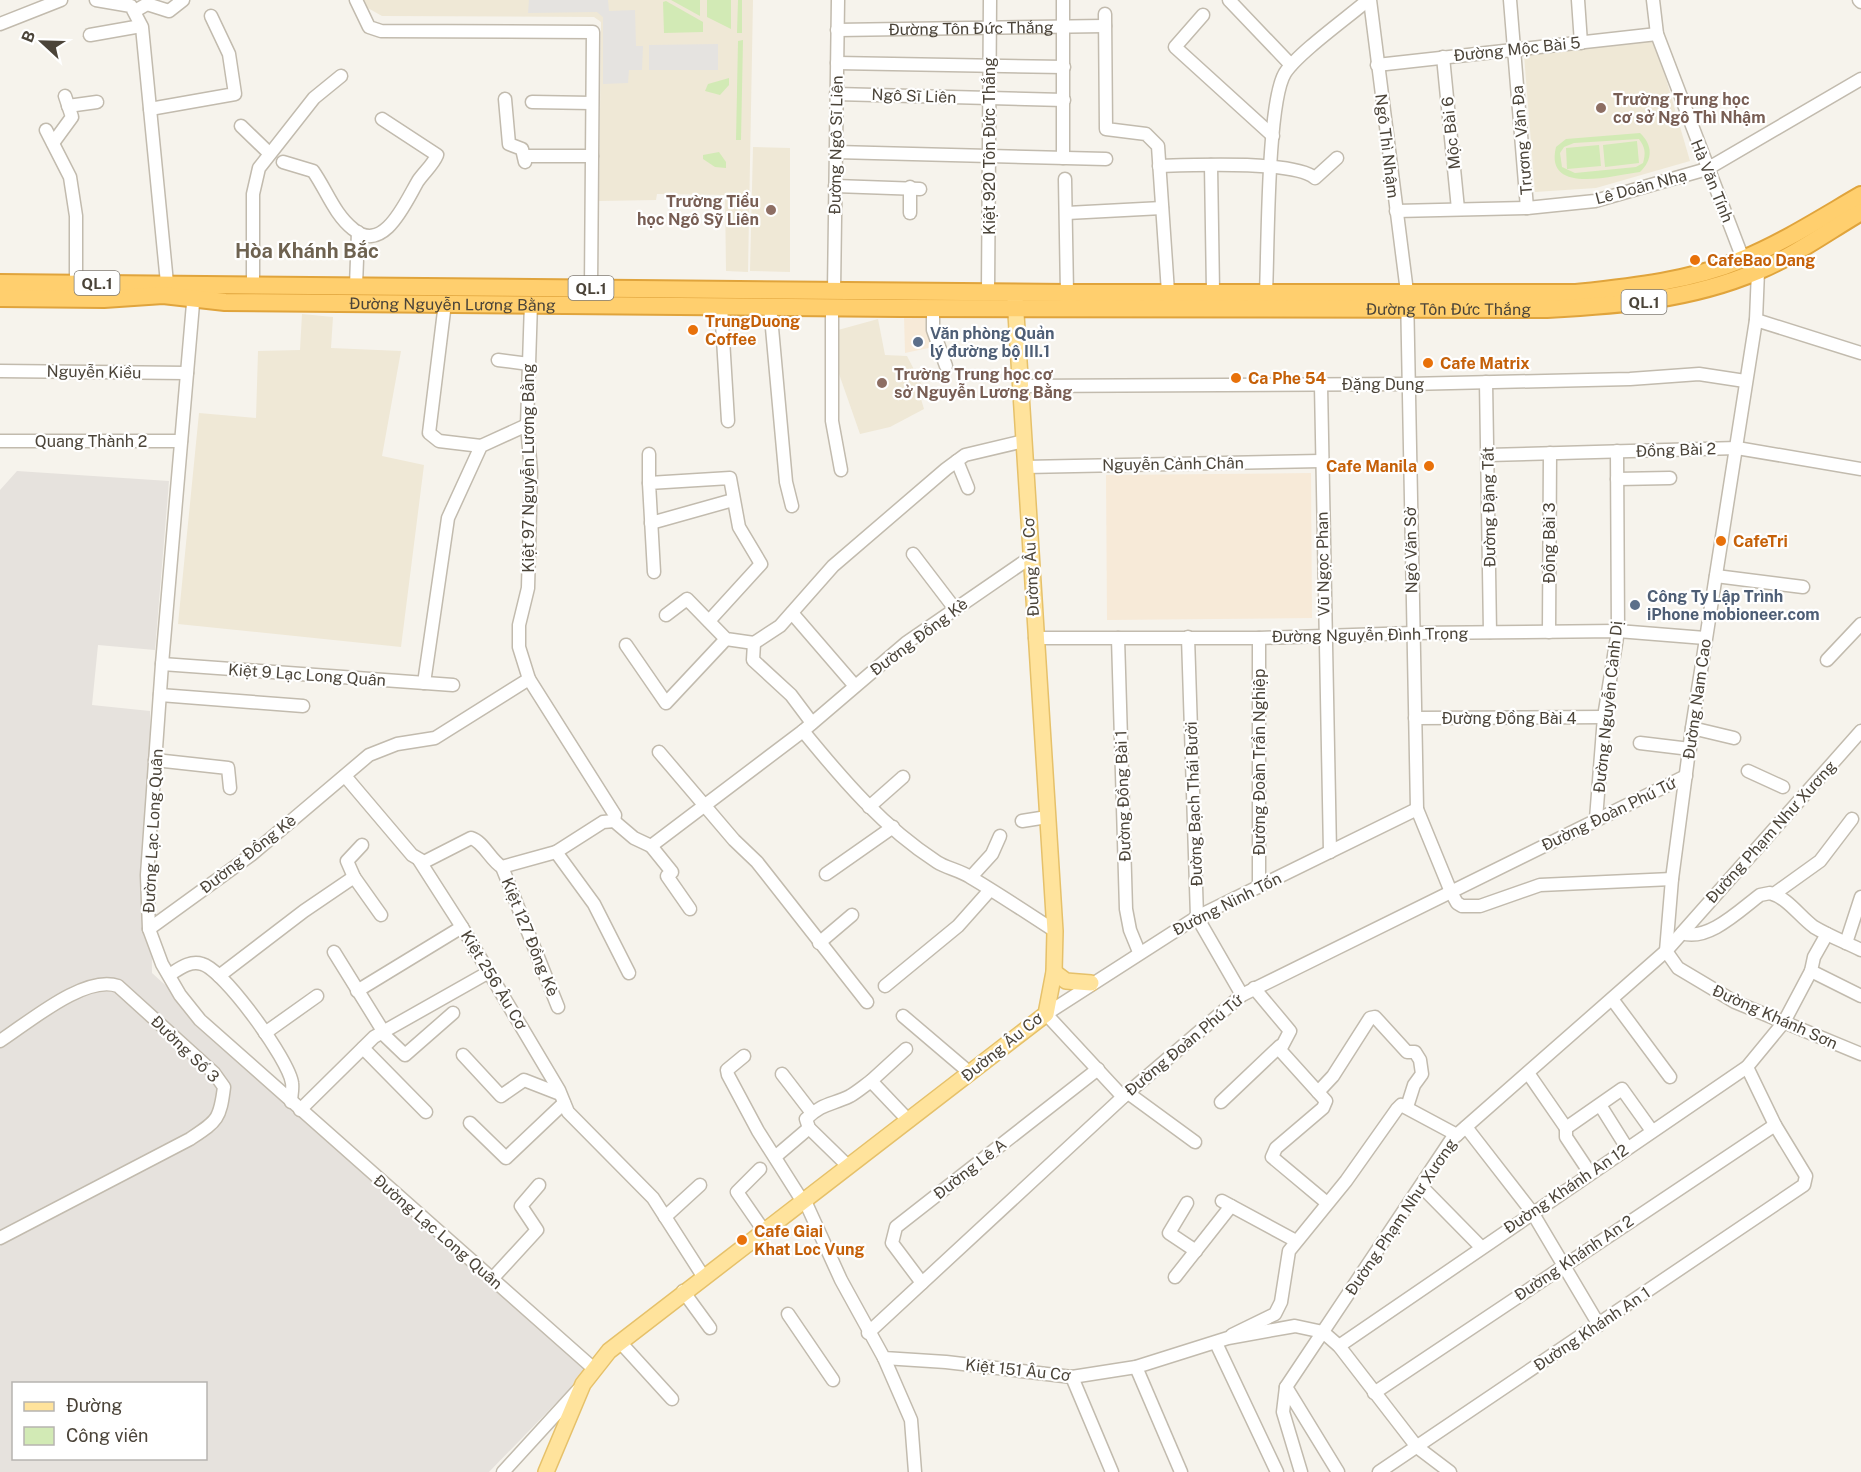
<svg xmlns="http://www.w3.org/2000/svg" width="1861" height="1472" font-family="'Public Sans',sans-serif">
<rect width="100%" height="100%" fill="#f6f3ec"/>
<g fill="#f7ead8">
<path d="M904,316h27l2,31 -28,6z"/>
<path d="M1311,473l1,145 -205,2 -1,-145z"/>
</g>
<path fill="#e6e2dd" fill-rule="evenodd" d="M17,471l152,10 -14,169 -57,-5 -6,60 58,6 2,262 437,396 -100,103h-489v-982zM14,1384h192v74h-192z"/>
<g fill="#efe8d6">
<path d="M363,0h390l-5,272 -22,-1 -1,-76 -68,-1 -1,6 -57,1 2,-179 -7,-5 -212,-1 -16,-9z"/>
<path d="M1655,41l35,120 -94,27 -61,4 -11,-137z"/>
<path d="M753,147l37,1v124l-40,-1z"/>
<path d="M302,314l31,3 -2,31 70,3 -19,105 42,9 -23,182 -223,-23 21,-211 57,5 2,-67 42,-1z"/>
<path d="M878,319l7,36 22,1 20,39 -6,4 3,10 -34,18 -30,7 -22,-63v-41z"/>
</g>
<g fill="#d2eab5" fill-rule="evenodd">
<path d="M671,0h29v16z"/>
<path d="M707,0h24v29l-24,-12z"/>
<path d="M738,0h4v33h-5z"/>
<path d="M666,1l37,21v10l-39,1 -1,-31z"/>
<path d="M743,40l-2,100h-5l2,-99z"/>
<path d="M729,78v7l-9,10 -15,-4 3,-7z"/>
<path d="M1640,133c13,12 13,27 0,39 -26,3 -96,24 -84,-25l10,-8zM1639,139c6,8 7,14 4,24l-7,4 -61,6 -13,-6 -2,-14 4,-6 10,-4z"/>
<path d="M1637,141l2,22 -34,4 -2,-22z"/>
<path d="M1599,145l2,21 -34,3 -1,-21z"/>
<path d="M719,152l7,10v6l-11,-1 -12,-8v-4z"/>
</g>
<g fill="#e5e3e0">
<path d="M529,0h79l1,11 26,-1 1,36h7l-1,24h-13l-1,13 -25,1v-67l-6,-5 -69,1z"/>
<path d="M718,44v26h-69v-25z"/>
</g>
<g fill="none" stroke-linecap="round" stroke-linejoin="round">
<defs>
<g id="minor">
<path d="M96,0l35,6 11,21 25,256"/>
<path d="M356,0l13,27 12,4 212,1 -2,256"/>
<path d="M1229,0l62,65"/>
<path d="M1370,0l37,292 10,517 34,83 6,11 5,3h18l60,-21 132,-6"/>
<path d="M1510,0l17,208"/>
<path d="M1578,0l3,43"/>
<path d="M1653,0l4,34 86,225"/>
<path d="M1859,0l2,2"/>
<path d="M135,11l12,-7 22,7 14,-11"/>
<path d="M1105,14l1,115 40,5 12,12 10,146"/>
<path d="M1203,15l-28,32 98,89"/>
<path d="M0,24l61,-24"/>
<path id="s1" d="M837,30l268,-4"/>
<path d="M90,35l51,-9"/>
<path d="M1443,57l15,152"/>
<path d="M837,63l227,4"/>
<path d="M1377,65l280,-31"/>
<path d="M836,94l228,6"/>
<path d="M505,99l4,45 13,5 3,13"/>
<path d="M532,102l60,1"/>
<path d="M68,106l29,-4"/>
<path d="M150,109l85,-15 -6,-40 -18,-38"/>
<path d="M241,126l28,27"/>
<path d="M46,130l24,47 6,39v68"/>
<path d="M53,143l19,-26 -7,-21"/>
<path d="M836,152l270,7"/>
<path d="M525,156h67"/>
<path d="M1063,158v-158"/>
<path d="M283,162l30,9c13,18 21,43 40,58 31,26 53,-28 65,-48 6,-9 15,-16 19,-26l-55,-36"/>
<path d="M1211,165l2,126"/>
<path d="M1159,166c31,-1 134,-6 156,12l22,-20"/>
<path d="M1065,179l2,114"/>
<path d="M835,186l85,3"/>
<path d="M1396,211l131,-3 68,-7 112,-32 154,-90"/>
<path d="M910,213v-26"/>
<path d="M1067,213l95,-5"/>
<path d="M253,286v-92l6,-26 55,-70 27,-22"/>
<path d="M356,286l2,-54"/>
<path d="M834,291l4,-291"/>
<path d="M194,292l-32,372 -15,211 2,54 13,35 18,31 20,25 393,348"/>
<path d="M988,292l2,-292"/>
<path d="M1266,293c2,-42 1,-191 19,-220 13,-20 62,-55 83,-73"/>
<path d="M445,303l-16,130 10,8 42,5"/>
<path d="M531,303l-4,122 4,47 -3,116 -9,37v22l10,32 86,136 -1,6"/>
<path d="M721,306l7,115"/>
<path d="M770,306l16,176 6,24"/>
<path d="M832,306v115l9,49"/>
<path d="M933,307v23l13,36"/>
<path d="M1756,320l105,33"/>
<path d="M498,360l31,4"/>
<path d="M0,371l187,2"/>
<path d="M1486,382l4,250"/>
<path d="M1321,385l9,467"/>
<path d="M1021,386l387,-2 222,-5 69,-5 46,7"/>
<path d="M0,441h181"/>
<path d="M649,454v29"/>
<path d="M1488,455l249,-7 124,21"/>
<path d="M957,461l11,27"/>
<path d="M1025,467l296,-6"/>
<path d="M1617,479l53,-1"/>
<path d="M651,523l82,-23"/>
<path d="M913,554l42,55"/>
<path d="M654,572l-5,-89 81,-5 9,49 22,37 -52,57"/>
<path d="M1716,576l87,11"/>
<path d="M792,613l63,73"/>
<path d="M666,615l21,-16 39,40 28,4"/>
<path d="M1549,632l1,-179"/>
<path d="M1188,637l9,280 45,78"/>
<path d="M1035,638h224l154,-5 205,-2 87,7"/>
<path d="M1118,638l8,271 4,21 9,22"/>
<path d="M1259,638v249"/>
<path d="M754,643l26,-17 53,-60 113,-97 19,-14 59,-14"/>
<path d="M754,643l-1,17 38,35 21,28"/>
<path d="M626,645l40,58 60,-64"/>
<path d="M1827,660l34,-36"/>
<path d="M162,664l291,21"/>
<path d="M424,683l24,-165 33,-72 46,-21"/>
<path d="M160,695l143,11"/>
<path d="M1415,718l189,-1"/>
<path d="M1692,728l42,10"/>
<path d="M803,731c40,49 80,96 134,131 9,6 22,8 33,15 29,17 57,36 85,54"/>
<path d="M1640,743l50,6"/>
<path d="M659,752l75,88 23,22 110,140"/>
<path d="M155,760l73,8 2,20"/>
<path d="M1748,771l35,16"/>
<path d="M345,776l67,79 12,7 47,-24c13,4 19,22 31,29l54,-15 47,-30 11,-1 20,17 17,8 152,-115 103,-88 125,-86"/>
<path d="M869,807l34,-30"/>
<path d="M1596,819l8,-102 14,-86 -1,-180"/>
<path d="M1022,821l25,-4"/>
<path d="M651,846l21,26 -5,4 23,33"/>
<path d="M556,852l38,52 35,69"/>
<path d="M419,860l43,67 97,163 9,22 85,86 50,78"/>
<path d="M502,867l56,140"/>
<path d="M826,874l67,-47"/>
<path d="M354,877l-7,-16 15,-16"/>
<path d="M971,877l21,-23 8,-18"/>
<path d="M1774,894l46,-33 32,-42"/>
<path d="M149,929l102,-74 118,-100 28,-11 38,-6 94,-59"/>
<path d="M1682,933c26,9 58,-23 78,-38l10,-2c18,5 29,23 44,34 15,9 31,15 47,23"/>
<path d="M1827,934l-13,23 -3,14 50,25"/>
<path d="M819,943l33,-28"/>
<path d="M1846,943l15,-46"/>
<path d="M1666,951l6,-72 20,-151 64,-408 2,-49"/>
<path d="M1666,951l12,17 57,34 126,52"/>
<path d="M334,952l49,79"/>
<path d="M169,975c10,-6 21,-15 33,-11 22,6 87,96 90,119 1,6 -1,13 -1,19"/>
<path d="M219,976l85,-65 50,-34 27,38"/>
<path d="M885,986l73,-60 32,-36"/>
<path d="M1254,988l36,43 -10,19 46,51 -3,7 -47,40 -4,9 55,46"/>
<path d="M357,991l105,-64"/>
<path d="M1612,999l58,78"/>
<path d="M903,1016l67,57"/>
<path d="M381,1032l24,23 48,-42"/>
<path d="M265,1033l52,-37"/>
<path d="M0,1041c28,-18 85,-67 118,-55l96,87 10,14c-4,33 -7,34 -34,52l-190,99"/>
<path d="M363,1048l63,64"/>
<path d="M463,1055l38,41 23,-16 36,14"/>
<path d="M744,1056l-17,14 1,5 30,56 45,71"/>
<path d="M1528,1073l38,55"/>
<path d="M782,1074l30,39"/>
<path d="M871,1081l35,-32"/>
<path d="M1318,1092l15,-16 37,-58 5,-1 32,35h8l5,8 2,14 -8,11 -7,22"/>
<path d="M1128,1093l67,49"/>
<path d="M1123,1097l-77,-83 151,-97 220,-108"/>
<path d="M1221,1102l59,-56"/>
<path d="M1600,1105l27,43"/>
<path d="M300,1110l74,-73 115,-65"/>
<path d="M470,1123l36,35 58,-55"/>
<path d="M1466,1127l66,85 67,113"/>
<path d="M775,1157l34,-29"/>
<path d="M849,1167l-40,-39 -3,-9c16,-16 26,-14 44,-23 7,-4 14,-10 21,-15l38,40"/>
<path d="M760,1169l-23,23 27,39"/>
<path d="M1590,1173l-24,-36v-9l56,-39 30,42"/>
<path d="M1421,1186l60,61"/>
<path d="M805,1201l36,79 43,78 62,4 126,15 64,-10 92,-29 67,-12 28,6 16,14 78,101 33,25"/>
<path d="M1222,1201l74,40"/>
<path d="M1187,1203l-18,30 27,18"/>
<path d="M665,1217l35,-32"/>
<path d="M1175,1277l56,-71"/>
<path d="M492,1279l45,-49 -16,-24 18,-21"/>
<path d="M922,1283l-30,-40 4,-16 202,-158"/>
<path d="M683,1291l27,37"/>
<path d="M788,1314l45,66"/>
<path d="M868,1333l255,-236 119,-102 444,-219"/>
<path d="M1232,1335l43,-21 6,-12 8,-51 57,-70 51,-72 4,-4 56,30"/>
<path d="M620,1342l52,57"/>
<path d="M1216,1343l61,129"/>
<path d="M1339,1346l408,-279 37,-45 27,-51"/>
<path d="M884,1358l27,62 4,52"/>
<path d="M1136,1367l45,105"/>
<path d="M1072,1377l40,95"/>
<path d="M1286,1387l52,85"/>
<path d="M1374,1393l401,-268"/>
<path d="M503,1472l75,-82"/>
<path d="M1301,1472l-18,-60 3,-25 165,-247 215,-189 195,-220"/>
<path d="M1379,1472l425,-287 2,-9 -31,-51 -28,-58"/>
</g>
<g id="major">
<path d="M1054,972l12,9 25,2"/>
<path d="M546,1472l37,-88 26,-33 437,-337 8,-42 1,-41 -40,-633"/>
</g>
<g id="highway">
<path d="M0,283l1067,10h509c56,-6 114,-12 167,-34 41,-17 80,-42 118,-64"/>
<path id="s2" d="M0,298l104,1 59,-4 62,7 675,6 647,1c73,-4 143,-9 211,-38 36,-15 69,-39 103,-59"/>
</g>
</defs>
<use href="#minor" stroke="#c2bbae" stroke-width="15"/>
<use href="#major" stroke="#e6c16a" stroke-width="18"/>
<use href="#highway" stroke="#e0a43c" stroke-width="20"/>
<use href="#minor" stroke="#fff" stroke-width="12"/>
<use href="#major" stroke="#ffe39c" stroke-width="15"/>
<use href="#highway" stroke="#ffcf6e" stroke-width="16"/>
</g>
<g fill="#8d6e63" stroke="#fff" stroke-width="2">
<circle cx="1601" cy="108" r="6"/>
<circle cx="771" cy="210" r="6"/>
<circle cx="882" cy="383" r="6"/>
</g>
<g fill="#e8710a" stroke="#fff" stroke-width="2">
<circle cx="1695" cy="260" r="6"/>
<circle cx="693" cy="330" r="6"/>
<circle cx="1428" cy="363" r="6"/>
<circle cx="1236" cy="378" r="6"/>
<circle cx="1429" cy="466" r="6"/>
<circle cx="1721" cy="541" r="6"/>
<circle cx="742" cy="1240" r="6"/>
</g>
<g fill="#5c6f8a" stroke="#fff" stroke-width="2">
<circle cx="918" cy="342" r="6"/>
<circle cx="1635" cy="605" r="6"/>
</g>
<g text-anchor="middle" dominant-baseline="central" stroke-width="4.5" stroke-linejoin="round" paint-order="stroke">
<g fill="#fff" stroke="#817c74" stroke-width="1.5">
<rect x="74.5" y="271" width="45" height="24" rx="4.5"/>
<rect x="568.5" y="276" width="45" height="24" rx="4.5"/>
<rect x="1621.5" y="290" width="45" height="24" rx="4.5"/>
</g>
<g font-size="15" font-weight="bold" fill="#4b4439">
<text x="97" y="283">QL.1</text>
<text x="591" y="288">QL.1</text>
<text x="1644" y="302">QL.1</text>
</g>
<g font-size="16" fill="#4b4439" stroke="#fff">
<text stroke="none"><textPath href="#s1" startOffset="134">Đường Tôn Đức Thắng</textPath></text>
<text transform="translate(1517 49) rotate(-6)">Đường Mộc Bài 5</text>
<text transform="translate(914 96) rotate(2)">Ngô Sĩ Liên</text>
<text transform="translate(1451 133) rotate(-96)">Mộc Bài 6</text>
<text transform="translate(1522 140) rotate(-95)">Trương Văn Đa</text>
<text transform="translate(836 145) rotate(-89)">Đường Ngô Sĩ Liên</text>
<text transform="translate(989 146) rotate(-90)">Kiệt 920 Tôn Đức Thắng</text>
<text transform="translate(1387 146) rotate(83)">Ngô Thì Nhậm</text>
<text transform="translate(1712 181) rotate(68)">Hà Văn Tính</text>
<text transform="translate(1641 187) rotate(-15)">Lê Doãn Nhạ</text>
<text stroke="none"><textPath href="#s2" startOffset="453">Đường Nguyễn Lương Bằng</textPath></text>
<text stroke="none"><textPath href="#s2" startOffset="1449">Đường Tôn Đức Thắng</textPath></text>
<text transform="translate(94 372) rotate(1)">Nguyễn Kiều</text>
<text x="1383" y="384">Đặng Dung</text>
<text x="91" y="441">Quang Thành 2</text>
<text transform="translate(1676 450) rotate(-2)">Đồng Bài 2</text>
<text transform="translate(1173 464) rotate(-1)">Nguyễn Cảnh Chân</text>
<text transform="translate(528 468) rotate(-90)">Kiệt 97 Nguyễn Lương Bằng</text>
<text transform="translate(1489 507) rotate(-91)">Đường Đặng Tất</text>
<text transform="translate(1549 543) rotate(-90)">Đồng Bài 3</text>
<text transform="translate(1411 550) rotate(-91)">Ngô Văn Sở</text>
<text transform="translate(1323 564) rotate(-91)">Vũ Ngọc Phan</text>
<text transform="translate(1031 567) rotate(-93)">Đường Âu Cơ</text>
<text transform="translate(1370 635) rotate(-1)">Đường Nguyễn Đình Trọng</text>
<text transform="translate(919 637) rotate(-37)">Đường Đồng Kè</text>
<text transform="translate(307 675) rotate(4)">Kiệt 9 Lạc Long Quân</text>
<text transform="translate(1697 699) rotate(-82)">Đường Nam Cao</text>
<text transform="translate(1608 707) rotate(-84)">Đường Nguyễn Cảnh Dị</text>
<text x="1509" y="718">Đường Đồng Bài 4</text>
<text transform="translate(1259 762) rotate(-90)">Đường Đoàn Trần Nghiệp</text>
<text transform="translate(1123 796) rotate(-92)">Đường Đồng Bài 1</text>
<text transform="translate(1194 804) rotate(-92)">Đường Bạch Thái Bưởi</text>
<text transform="translate(1609 814) rotate(-26)">Đường Đoàn Phú Tứ</text>
<text transform="translate(153 831) rotate(-87)">Đường Lạc Long Quân</text>
<text transform="translate(1771 832) rotate(-48)">Đường Phạm Như Xương</text>
<text transform="translate(248 854) rotate(-38)">Đường Đồng Kè</text>
<text transform="translate(1227 904) rotate(-27)">Đường Ninh Tốn</text>
<text transform="translate(530 937) rotate(68)">Kiệt 127 Đồng Kè</text>
<text transform="translate(494 980) rotate(59)">Kiệt 256 Âu Cơ</text>
<text transform="translate(1775 1017) rotate(24)">Đường Khánh Sơn</text>
<text transform="translate(1184 1045) rotate(-40)">Đường Đoàn Phú Tứ</text>
<text transform="translate(1002 1047) rotate(-39)">Đường Âu Cơ</text>
<text transform="translate(185 1049) rotate(44)">Đường Số 3</text>
<text transform="translate(970 1169) rotate(-38)">Đường Lê A</text>
<text transform="translate(1566 1189) rotate(-34)">Đường Khánh An 12</text>
<text transform="translate(1401 1217) rotate(-56)">Đường Phạm Như Xương</text>
<text transform="translate(438 1232) rotate(41)">Đường Lạc Long Quân</text>
<text transform="translate(1574 1258) rotate(-34)">Đường Khánh An 2</text>
<text transform="translate(1592 1329) rotate(-34)">Đường Khánh An 1</text>
<text transform="translate(1018 1370) rotate(6)">Kiệt 151 Âu Cơ</text>
</g>
<g font-size="16" font-weight="bold" fill="#785e54" stroke="#fff" text-anchor="start">
<text x="1613" y="99">Trường Trung học<tspan x="1613" dy="18">cơ sở Ngô Thì Nhậm</tspan></text>
<text x="759" y="201" text-anchor="end">Trường Tiểu<tspan x="759" dy="18">học Ngô Sỹ Liên</tspan></text>
<text x="894" y="374">Trường Trung học cơ<tspan x="894" dy="18">sở Nguyễn Lương Bằng</tspan></text>
</g>
<g font-size="16" font-weight="bold" fill="#c56008" stroke="#fff" text-anchor="start">
<text x="1707" y="260">CafeBao Dang</text>
<text x="705" y="321">TrungDuong<tspan x="705" dy="18">Coffee</tspan></text>
<text x="1440" y="363">Cafe Matrix</text>
<text x="1248" y="378">Ca Phe 54</text>
<text x="1417" y="466" text-anchor="end">Cafe Manila</text>
<text x="1733" y="541">CafeTri</text>
<text x="754" y="1231">Cafe Giai<tspan x="754" dy="18">Khat Loc Vung</tspan></text>
</g>
<g font-size="16" font-weight="bold" fill="#4e5e75" stroke="#fff" text-anchor="start">
<text x="930" y="333">Văn phòng Quản<tspan x="930" dy="18">lý đường bộ III.1</tspan></text>
<text x="1647" y="596">Công Ty Lập Trình<tspan x="1647" dy="18">iPhone mobioneer.com</tspan></text>
</g>
<g font-size="20" font-weight="bold" fill="#6e6250" stroke="#fff">
<text x="307" y="251">Hòa Khánh Bắc</text>
</g>
</g>
<rect x="12" y="1382" width="195" height="78" fill="#ffffff" stroke="#b7b4b0" stroke-width="1.5"/>
<rect x="24" y="1402" width="30" height="9" fill="#ffe39c" stroke="#b7b4b0" stroke-width="1.5"/>
<text x="66" y="1412" font-size="18" fill="#4b4439">Đường</text>
<rect x="24" y="1427" width="30" height="18" fill="#d2eab5" stroke="#b7b4b0" stroke-width="1.5"/>
<text x="66" y="1442" font-size="18" fill="#4b4439">Công viên</text>
<g transform="translate(42 42) rotate(292)" stroke="#ffffff" stroke-width="4.5" paint-order="stroke">
<path d="M0-4.5L10 22L0 15L-10 22Z" fill="#4b4439"/>
<text y="-9" font-size="16" font-weight="bold" text-anchor="middle" fill="#4b4439">B</text>
</g>
</svg>
